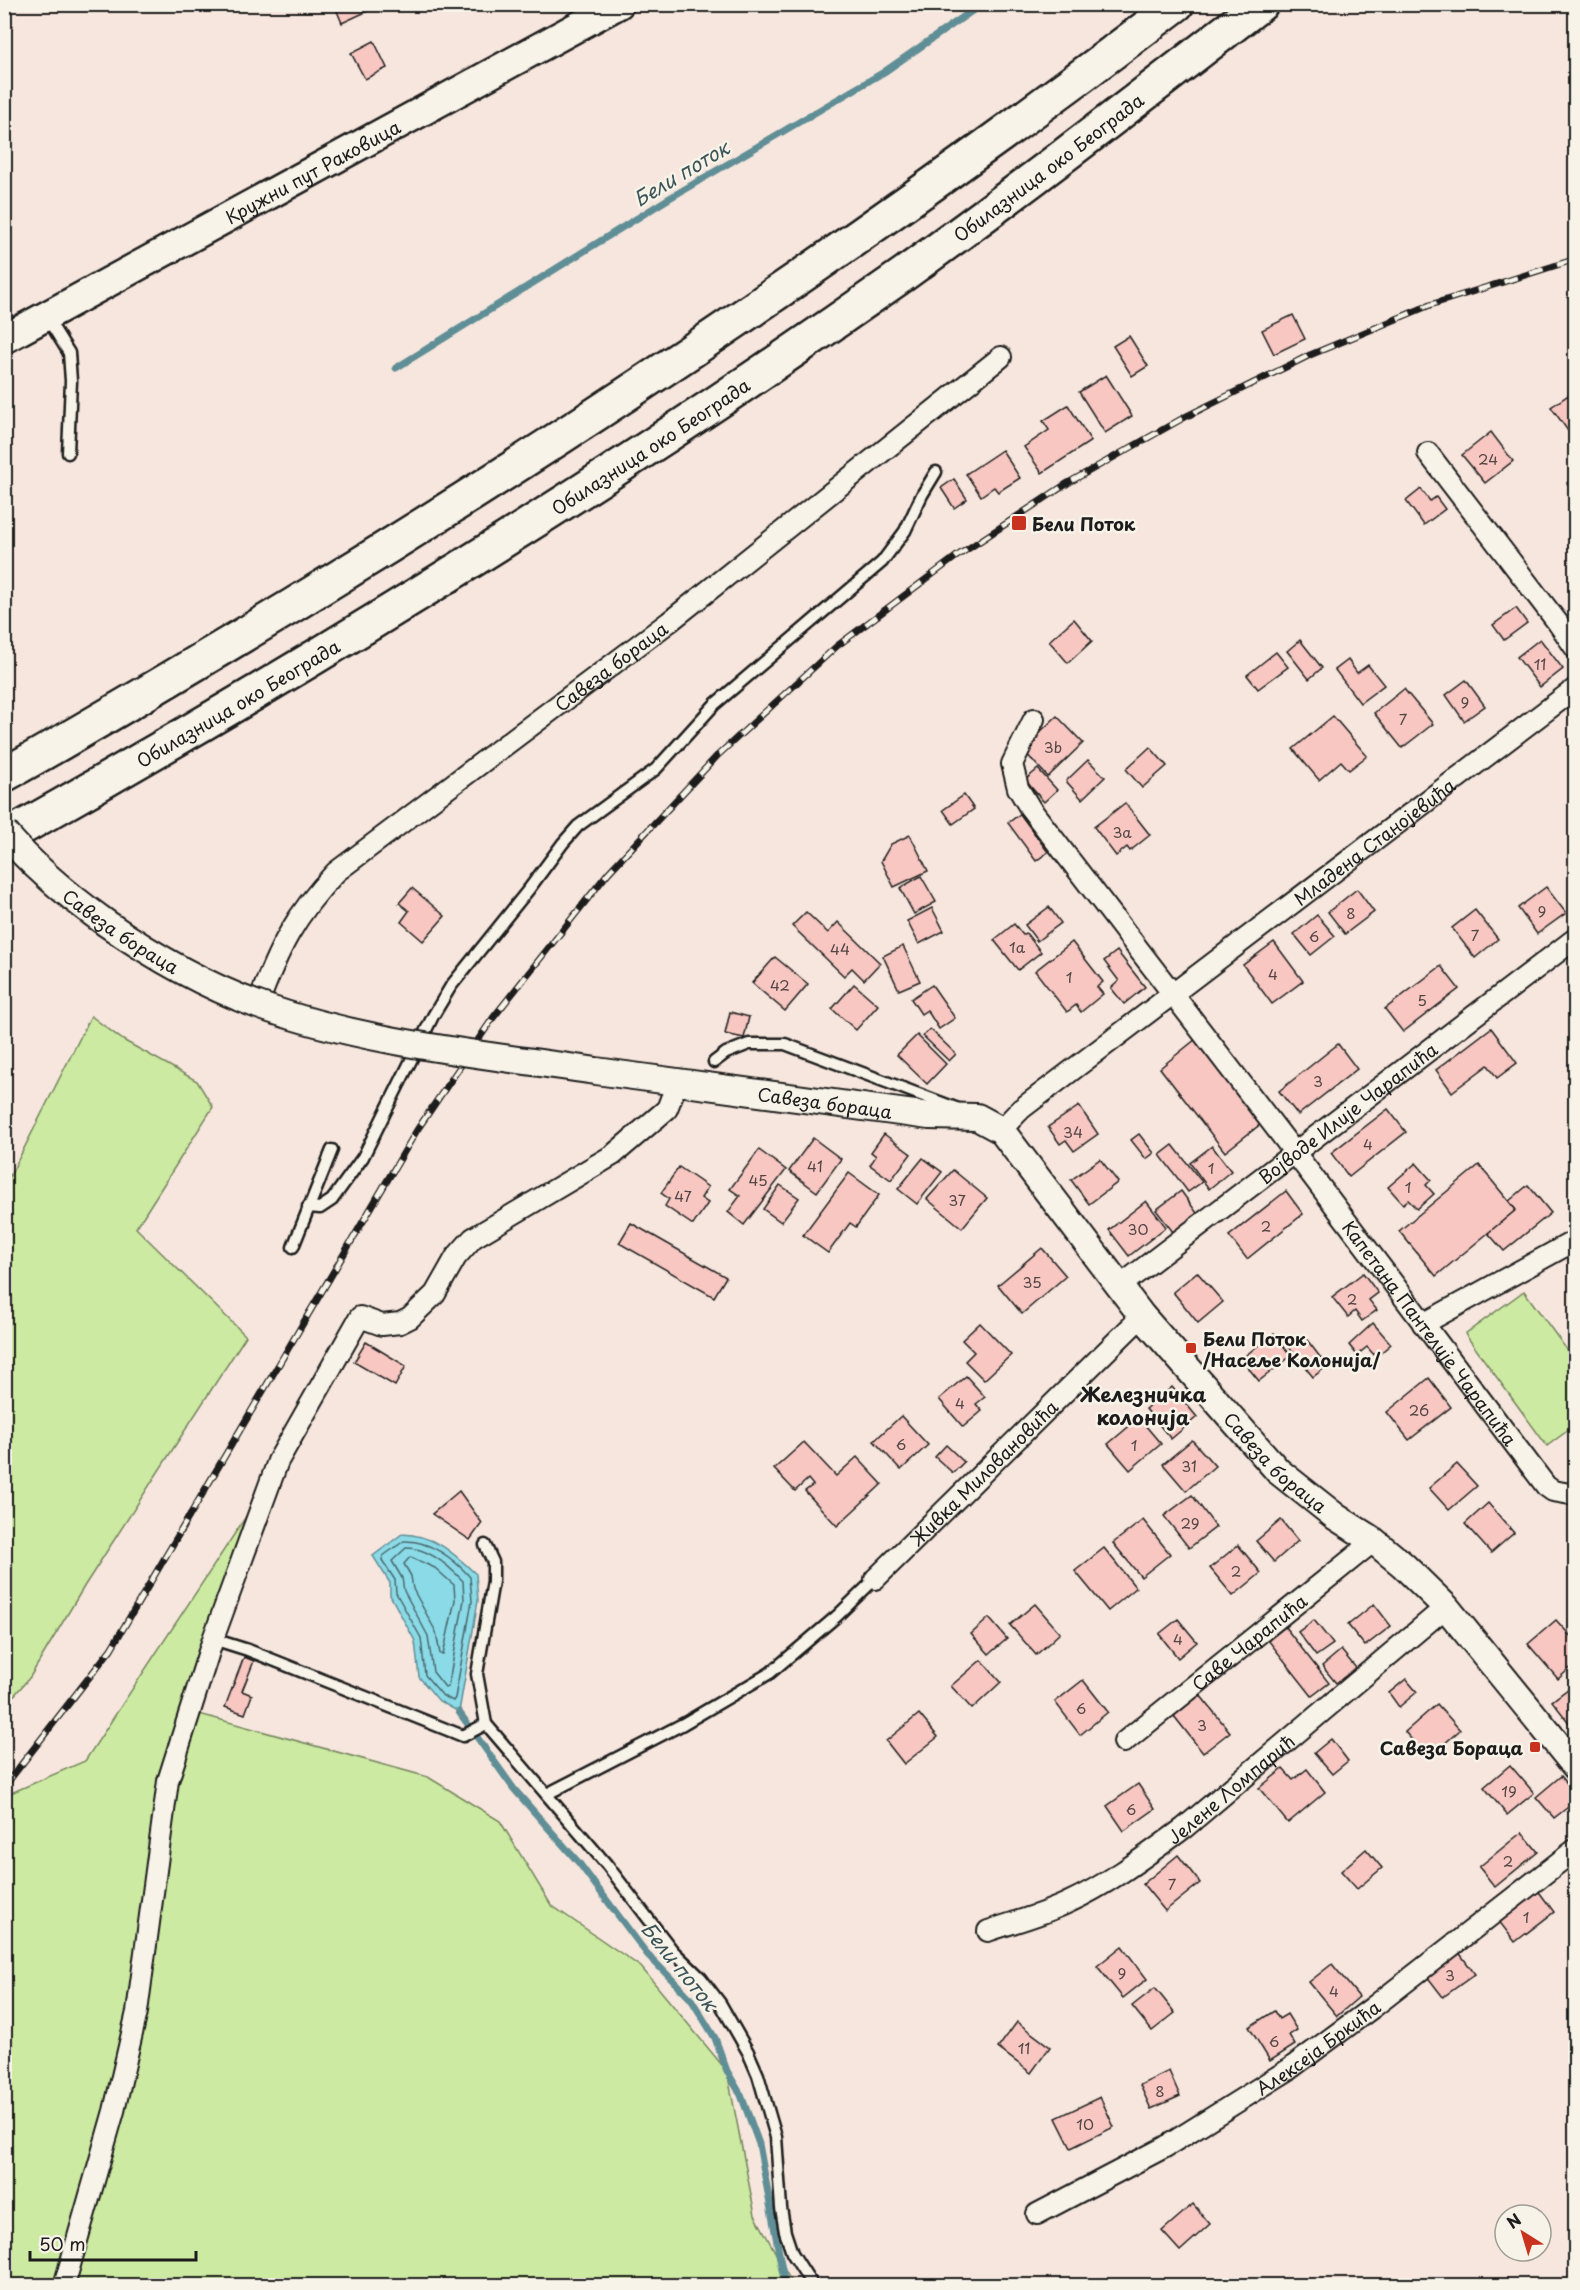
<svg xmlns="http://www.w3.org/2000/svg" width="1580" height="2290" font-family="'Playpen Sans',sans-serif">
<rect width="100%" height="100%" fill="#f7e6dd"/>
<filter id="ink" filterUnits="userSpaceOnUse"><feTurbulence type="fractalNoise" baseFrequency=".0167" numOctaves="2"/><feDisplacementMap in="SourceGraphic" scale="12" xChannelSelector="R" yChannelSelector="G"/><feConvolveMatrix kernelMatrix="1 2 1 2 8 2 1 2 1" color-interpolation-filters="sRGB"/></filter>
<g filter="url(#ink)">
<g fill="#cceaa1" stroke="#74835e" stroke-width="1.5">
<path d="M91,1016l32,24 74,41 16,26 -77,121 110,108 -161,249 -55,92 -25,29v-520z"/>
<path d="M1524,1291l51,70v64l-28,21 -82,-112z"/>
<path d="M270,1480l-78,232 236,65 72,44 51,84 90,62 86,104 28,144 38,70h-788l-1,-489 81,-35z"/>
</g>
<path fill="#8bdae7" stroke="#5f8e96" stroke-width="1.5" d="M402,1534c33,1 51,19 74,40l2,27 -19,111 -20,-11 -20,-24 -4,-36 -25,-46v-12l-17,-27z"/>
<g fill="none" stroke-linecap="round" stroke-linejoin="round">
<g stroke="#48686d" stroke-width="1.5">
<path d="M404,1541c26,-1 50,18 66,36l2,24 -17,97 -2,3 -10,-5 -18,-21 -4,-37 -25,-45 -1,-13 -13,-20 1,-4z"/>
<path d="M406,1548c22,-1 43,18 57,33l1,19 -16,87h-3l-12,-15 -5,-36 -24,-45 -2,-13 -10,-17z"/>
<path d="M410,1557l25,11 19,17 1,15 -12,55 -3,-1 -4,-22 -23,-43 -2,-13 -7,-12z"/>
</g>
<g stroke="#5f8e96" stroke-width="7">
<path d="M396,368l272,-169 216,-127 98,-68"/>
<path d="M459,1712l55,77 65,74 68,91 44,45 24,39 12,33 14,24 18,49 26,142"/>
</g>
</g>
<g fill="#f8c7c2" stroke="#1c1c1c" stroke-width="1.5">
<path d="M334,4h49l-41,19z"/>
<path d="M374,41l13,27 -22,11 -14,-26z"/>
<path d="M1293,315l12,24 -31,15 -12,-24z"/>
<path d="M1129,336l19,30 -16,10 -19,-30z"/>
<path d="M1106,375l26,41 -27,17 -26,-41z"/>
<path d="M1576,390v35l-8,6 -17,-24z"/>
<path d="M1068,405l23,36 -49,32 -18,-26 25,-17 -6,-9z"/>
<path d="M1491,432l22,29 -28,22 -23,-28z"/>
<path d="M1002,450l18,28 -22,14 -4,-5 -13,9 -15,-22z"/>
<path d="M1576,477v17l-9,-11z"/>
<path d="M954,479l13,20 -13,9 -13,-20z"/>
<path d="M1421,489l9,12 6,-4 9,12 -21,16 -18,-24z"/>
<path d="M1516,608l11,15 -23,17 -11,-15z"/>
<path d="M1074,619l18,22 -24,22 -19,-22z"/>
<path d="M1540,639l23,30 -23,18 -23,-30z"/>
<path d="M1300,640l22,28 -13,11 -22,-28z"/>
<path d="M1276,652l12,15 -30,22 -11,-14z"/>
<path d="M1348,660l9,13 11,-8 16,20 -24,18 -25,-33z"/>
<path d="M1466,680l19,26 -21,15 -18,-26z"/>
<path d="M1404,689l29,35 -31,24 -28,-35z"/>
<path d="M1057,716l26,27 -35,34 -26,-28z"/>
<path d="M1333,716l34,40 -18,14 -8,-9 -22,19 -26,-31z"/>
<path d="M1150,747l17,19 -25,22 -16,-19z"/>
<path d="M1088,760l17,17 -23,22 -16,-18z"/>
<path d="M1038,769l19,21 -13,12 -19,-22z"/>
<path d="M964,795l10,14 -21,15 -10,-14z"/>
<path d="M1125,803l25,32 -20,16 -3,-4 -11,9 -22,-29z"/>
<path d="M1020,814l28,38 -12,9 -28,-38z"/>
<path d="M910,835l18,36 -34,16 -13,-26 10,-17z"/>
<path d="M921,876l15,26 -22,12 -14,-26z"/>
<path d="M1546,887l20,26 -29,21 -19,-26z"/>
<path d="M412,888l33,28 -22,25 -22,-19 8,-11 -10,-8z"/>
<path d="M1357,889l17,23 -29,22 -17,-22z"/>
<path d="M1049,907l12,16 -24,18 -12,-16z"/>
<path d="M932,908l12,23 -25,13 -12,-23z"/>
<path d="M1475,910l23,29 -23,19 -23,-30z"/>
<path d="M806,912l22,21 10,-11 42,41 -16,17 -12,-12 -8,8 -52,-50z"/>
<path d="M1317,915l18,21 -24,19 -17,-21z"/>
<path d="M1014,924l9,11 3,-2 15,19 -23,18 -24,-30z"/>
<path d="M1072,942l31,40 -6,5 6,7 -22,18 -5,-7 -9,7 -32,-41z"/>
<path d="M1274,942l29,39 -31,23 -29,-39z"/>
<path d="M903,946l17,35 -21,9 -16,-34z"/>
<path d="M1117,951l28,36 -21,17 -13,-16 8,-7 -15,-20z"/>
<path d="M775,957l33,27 -23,27 -33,-28z"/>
<path d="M1441,966l18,23 -56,43 -18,-23z"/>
<path d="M854,984l24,21 -22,25 -24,-21z"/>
<path d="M932,985l23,33 -16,11 -12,-19 -6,4 -10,-15z"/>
<path d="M730,1012l19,5 -5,21 -19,-4z"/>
<path d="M1491,1028l26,35 -20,15 -9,-13 -36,27 -16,-22z"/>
<path d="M930,1029l26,25 -7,7 -26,-25z"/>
<path d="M917,1035l29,29 -19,20 -30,-29z"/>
<path d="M1196,1039l66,84 -37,29 -65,-84z"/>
<path d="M1338,1044l19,25 -59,46 -19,-24z"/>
<path d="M1079,1106l19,28 -24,17 -8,-11 -6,4 -12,-17z"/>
<path d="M1388,1109l18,23 -57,45 -18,-24z"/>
<path d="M884,1134l27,20 -20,26 -21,-15 6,-9 -5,-4z"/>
<path d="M1139,1134l15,19 -8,6 -15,-19z"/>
<path d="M813,1138l28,21 -24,33 -28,-21z"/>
<path d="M1173,1145l29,37 -14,10 -28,-37z"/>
<path d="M1212,1146l19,25 -22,18 -19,-26z"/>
<path d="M759,1150l27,20 -42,55 -16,-13 12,-16 -10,-7z"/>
<path d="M923,1158l19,14 -25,32 -19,-15z"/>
<path d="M1100,1159l18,23 -29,22 -18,-24z"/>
<path d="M1416,1163l15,17 -5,5 8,9 -17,15 -9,-9 -5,4 -15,-17z"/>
<path d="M1479,1165l37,45 -80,66 -37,-45z"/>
<path d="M679,1167l29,20 -7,11 7,5 -15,22 -28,-19 4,-7 -8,-6z"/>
<path d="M953,1170l34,28 -25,30 -35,-29z"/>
<path d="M849,1173l30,22 -23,32 -6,-4 -22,30 -25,-18z"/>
<path d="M780,1185l19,13 -18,24 -18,-13z"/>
<path d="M1528,1185l23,28 -47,38 -16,-18 28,-23 -7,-9z"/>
<path d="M1181,1191l16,22 -24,19 -17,-22z"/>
<path d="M1286,1191l17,23 -56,45 -18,-23z"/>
<path d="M1146,1201l20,26 -37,29 -20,-26z"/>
<path d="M631,1223l95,54 -12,20 -95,-54z"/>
<path d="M1042,1248l24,28 -44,38 -24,-29z"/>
<path d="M1197,1272l26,30 -25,21 -25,-31z"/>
<path d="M1363,1273l15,20 -9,7 8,10 -15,11 -7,-10 -7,6 -16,-20z"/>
<path d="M980,1323l31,32 -27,25 -19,-19 9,-9 -12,-12z"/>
<path d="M1373,1323l18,21 -15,13 -9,-10 -10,8 -8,-10z"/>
<path d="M1274,1333l17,23 -32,25 -18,-22z"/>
<path d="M1304,1336l23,30 -14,11 -24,-30z"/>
<path d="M366,1342l40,24 -11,20 -41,-24z"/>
<path d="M966,1376l19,21 -9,7 6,7 -19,16 -24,-28z"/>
<path d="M1429,1378l22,29 -42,33 -22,-28z"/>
<path d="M1172,1387l25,30 -26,22 -25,-30z"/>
<path d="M901,1416l27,29 -27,25 -27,-29z"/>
<path d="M1139,1418l22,26 -31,26 -22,-26z"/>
<path d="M1192,1440l23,26 -29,25 -23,-27z"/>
<path d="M804,1442l32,34 21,-19 25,27 -45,42 -32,-35 8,-6 -5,-6 -13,12 -21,-22z"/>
<path d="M946,1445l18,17 -11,11 -18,-16z"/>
<path d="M1457,1464l20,22 -28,24 -20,-22z"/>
<path d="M459,1491l23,32 -12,17 -38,-26z"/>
<path d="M1192,1495l24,32 -27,21 -25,-32z"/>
<path d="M1488,1503l26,30 -23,20 -26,-29z"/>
<path d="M1143,1520l27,34 -29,23 -28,-34z"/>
<path d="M1281,1520l17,21 -24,21 -18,-21z"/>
<path d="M1238,1545l23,28 -28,23 -23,-28z"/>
<path d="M1104,1548l32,40 -28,23 -33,-40z"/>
<path d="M1035,1604l25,29 -24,22 -26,-30z"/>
<path d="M1374,1604l17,22 -26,20 -17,-21z"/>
<path d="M989,1618l18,21 -18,15 -18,-20z"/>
<path d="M1178,1619l19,23 -19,16 -19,-24z"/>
<path d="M1314,1620l19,24 -17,12 -18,-24z"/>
<path d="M1556,1620l20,22v21l-18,16 -30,-35z"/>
<path d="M1285,1627l44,56 -17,13 -44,-56z"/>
<path d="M1341,1650l15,18 -20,15 -14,-17z"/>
<path d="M244,1657l10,4 -12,30 10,4 -7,19 -20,-7z"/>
<path d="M981,1660l20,22 -29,27 -21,-23z"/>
<path d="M1406,1679l11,13 -18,15 -10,-14z"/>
<path d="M1083,1680l25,32 -28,23 -25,-33z"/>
<path d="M1576,1683v37l-6,4 -18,-23z"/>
<path d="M1200,1695l30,37 -27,21 -29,-37z"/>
<path d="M1437,1704l23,26 -32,28 -23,-26z"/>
<path d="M919,1714l19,23 -34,27 -18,-23z"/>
<path d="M1331,1739l17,22 -16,13 -18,-21z"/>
<path d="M1510,1765l24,28 -27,22 -23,-28z"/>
<path d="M1283,1769l10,11 14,-11 18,23 -37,31 -29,-35z"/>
<path d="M1561,1776l15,18v7l-22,17 -18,-21z"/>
<path d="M1138,1784l17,25 -31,22 -17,-25z"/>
<path d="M1522,1832l16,20 -43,35 -16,-20z"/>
<path d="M1366,1849l16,19 -25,21 -16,-18z"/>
<path d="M1178,1855l22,28 -35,28 -22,-27z"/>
<path d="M1537,1889l17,23 -39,30 -17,-22z"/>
<path d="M1122,1946l25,33 -24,19 -26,-32z"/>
<path d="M1458,1951l17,23 -32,23 -17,-22z"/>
<path d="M1332,1964l27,33 -22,19 -28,-34z"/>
<path d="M1155,1988l20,25 -23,18 -20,-25z"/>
<path d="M1274,2011l5,8 8,-5 10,16 -8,5 6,10 -25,16 -21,-34z"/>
<path d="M1017,2022l33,25 -19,26 -33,-25z"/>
<path d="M1169,2071l11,25 -29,13 -11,-24z"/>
<path d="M1100,2097l14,30 -43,21 -15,-30z"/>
<path d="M1193,2204l17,20 -30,27 -18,-20z"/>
</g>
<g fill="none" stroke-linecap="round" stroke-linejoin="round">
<defs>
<g id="service">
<path d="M46,316l23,37 2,28 -3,72"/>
<path d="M714,1062l12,-9 23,-9h36l176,66"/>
<path d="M308,1207l12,1 12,-8 31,-43 70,-141 18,-30 78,-97 34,-46 15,-17 78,-57 59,-65 167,-142 23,-31 17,-36 14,-23"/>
<path d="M293,1247l39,-97"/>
<path d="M485,1545l8,17v19l-16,93 9,50 121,141 66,86 28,27 19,25 28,49 10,23 18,62 5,71 4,24 7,21 21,33"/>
<path d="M213,1639l35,11 215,86 23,-12"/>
<path d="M547,1794l136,-70 87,-51 67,-57 38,-37"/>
</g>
<g id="minor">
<path d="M1428,453l130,170 18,26"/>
<path id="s1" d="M1034,719l-22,45 6,24 12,20 265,345 251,333 7,5 23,4"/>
<path id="s2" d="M258,1004c20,-55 37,-89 78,-132l333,-250 332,-265"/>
<path id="s3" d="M1001,1130l20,-21 555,-421"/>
<path id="s4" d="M1120,1286l456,-348"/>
<path d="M1423,1324l153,-84"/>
<path id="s5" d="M875,1579l267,-263"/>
<path id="s6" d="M1124,1742l250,-201"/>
<path id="s7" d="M988,1931c26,-9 54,-16 79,-28 42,-19 80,-48 117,-75l262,-221"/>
<path id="s8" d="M1037,2214l128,-67 123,-77 84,-62 204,-159"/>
<path d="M64,2286l50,-175 23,-99 31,-231 45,-142 65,-178 82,-144 22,8 18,-2 10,-5 25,-24 21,-37 17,-19 140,-83 54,-46 10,-26"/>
</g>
<g id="tertiary">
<path id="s9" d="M596,1071l333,45 48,1 24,13 141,186 136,155 58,46 38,24 29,24 43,42 130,160"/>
</g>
<g id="secondary">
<path id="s10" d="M4,339l615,-335"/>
</g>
<g id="motorway">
<path d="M4,775c97,-54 191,-111 286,-168 306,-186 602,-386 887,-603"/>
<path id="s11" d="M4,838c309,-174 611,-360 900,-564 121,-87 239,-179 357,-270"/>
</g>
</defs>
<use href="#service" stroke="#1c1c1c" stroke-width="15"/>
<use href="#minor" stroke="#1c1c1c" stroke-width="24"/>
<use href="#tertiary" stroke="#1c1c1c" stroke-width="30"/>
<use href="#secondary" stroke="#1c1c1c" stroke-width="33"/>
<use href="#motorway" stroke="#1c1c1c" stroke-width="38"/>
<use href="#service" stroke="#f7f3e8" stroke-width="10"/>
<use href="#minor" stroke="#f7f3e8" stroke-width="20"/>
<use href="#tertiary" stroke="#f7f3e8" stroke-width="26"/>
<use href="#secondary" stroke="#f7f3e8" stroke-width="28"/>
<use href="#motorway" stroke="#f7f3e8" stroke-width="33"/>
<defs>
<path id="rail" d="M4,1787l107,-138 306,-519 76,-112 115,-145 109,-117 120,-110 120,-90 111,-73 117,-66 125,-62 120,-50 146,-46"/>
</defs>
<use href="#rail" stroke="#1c1c1c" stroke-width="7"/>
<use href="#rail" stroke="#f7f3e8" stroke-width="4.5" stroke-dasharray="14" stroke-linecap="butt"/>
<defs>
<g id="tertiary-bridge">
<path id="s12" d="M4,832c29,35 66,65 102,91 47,33 98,62 152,82 109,39 225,49 338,66"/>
</g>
</defs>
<use href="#tertiary-bridge" stroke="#1c1c1c" stroke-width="30" stroke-linecap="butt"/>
<use href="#tertiary-bridge" stroke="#f7f3e8" stroke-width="26"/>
</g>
</g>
<g fill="#c8321e" stroke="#f7f3e8" stroke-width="2">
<rect x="1011" y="515" width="16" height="16" rx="3"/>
<rect x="1185" y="1342" width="12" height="12" rx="3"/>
<rect x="1529" y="1741" width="12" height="12" rx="3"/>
</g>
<g text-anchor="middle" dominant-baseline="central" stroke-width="5" stroke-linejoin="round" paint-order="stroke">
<g font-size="15" fill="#534746">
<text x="1488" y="458">24</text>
<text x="1540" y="663">11</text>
<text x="1465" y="701">9</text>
<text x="1403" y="718">7</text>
<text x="1053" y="746">3b</text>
<text x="1122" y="831">3a</text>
<text x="1542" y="910">9</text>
<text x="1351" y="912">8</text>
<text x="1475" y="934">7</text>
<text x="1314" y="935">6</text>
<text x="1017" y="946">1a</text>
<text x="840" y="948">44</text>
<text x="1273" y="973">4</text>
<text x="1069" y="976">1</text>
<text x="780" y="984">42</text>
<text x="1422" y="999">5</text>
<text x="1318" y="1080">3</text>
<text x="1073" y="1131">34</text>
<text x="1368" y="1143">4</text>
<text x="815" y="1165">41</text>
<text x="1211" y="1167">1</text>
<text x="758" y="1179">45</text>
<text x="1408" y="1186">1</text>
<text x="683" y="1195">47</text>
<text x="957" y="1199">37</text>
<text x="1266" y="1225">2</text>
<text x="1138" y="1228">30</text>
<text x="1032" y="1281">35</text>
<text x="1352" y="1298">2</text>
<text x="960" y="1402">4</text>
<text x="1419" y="1409">26</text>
<text x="901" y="1443">6</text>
<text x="1134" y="1444">1</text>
<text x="1189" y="1465">31</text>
<text x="1190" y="1522">29</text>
<text x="1236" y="1570">2</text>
<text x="1178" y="1638">4</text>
<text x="1081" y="1707">6</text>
<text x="1202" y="1724">3</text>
<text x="1509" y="1790">19</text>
<text x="1131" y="1808">6</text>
<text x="1508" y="1860">2</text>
<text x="1172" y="1883">7</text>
<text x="1526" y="1916">1</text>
<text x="1122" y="1972">9</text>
<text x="1450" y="1974">3</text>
<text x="1334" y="1990">4</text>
<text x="1274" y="2040">6</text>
<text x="1024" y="2047">11</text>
<text x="1160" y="2090">8</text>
<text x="1085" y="2123">10</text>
</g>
<g font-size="18" fill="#1c1c1c" stroke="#f7f3e8">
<text stroke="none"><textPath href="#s11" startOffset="1242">Обилазница око Београда</textPath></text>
<text stroke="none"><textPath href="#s10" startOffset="351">Кружни пут Раковица</textPath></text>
<text stroke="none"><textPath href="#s11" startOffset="756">Обилазница око Београда</textPath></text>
<text stroke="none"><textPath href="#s2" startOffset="498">Савеза бораца</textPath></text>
<text stroke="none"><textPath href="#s11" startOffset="270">Обилазница око Београда</textPath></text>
<text stroke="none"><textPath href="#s3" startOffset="472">Младена Станојевића</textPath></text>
<text stroke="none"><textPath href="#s12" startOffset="154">Савеза бораца</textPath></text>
<text stroke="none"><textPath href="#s9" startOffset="231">Савеза бораца</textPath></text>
<text stroke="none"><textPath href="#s4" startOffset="286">Војводе Илије Чарапића</textPath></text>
<text stroke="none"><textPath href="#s1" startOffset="758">Капетана Пантелије Чарапића</textPath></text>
<text stroke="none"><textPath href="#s9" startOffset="843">Савеза бораца</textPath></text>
<text stroke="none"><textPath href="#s5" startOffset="152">Живка Миловановића</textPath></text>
<text stroke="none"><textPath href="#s6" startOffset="160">Саве Чарапића</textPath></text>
<text stroke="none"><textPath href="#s7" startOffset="284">Јелене Ломпарић</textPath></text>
<text stroke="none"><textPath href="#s8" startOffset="327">Алексеја Бркића</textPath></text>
</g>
<g font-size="18" font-weight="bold" fill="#1c1c1c" stroke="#f7f3e8" text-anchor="start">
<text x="1032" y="523">Бели Поток</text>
<text x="1203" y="1338">Бели Поток<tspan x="1203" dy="21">/Насеље Колонија/</tspan></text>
<text x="1523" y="1747" text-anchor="end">Савеза Бораца</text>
</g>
<g font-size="20" font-style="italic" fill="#3d5559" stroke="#f7f3e8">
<text transform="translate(681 173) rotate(-31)">Бели поток</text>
<text transform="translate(680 1966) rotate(51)">Бели поток</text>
</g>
<g font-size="20" font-weight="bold" fill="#1c1c1c" stroke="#f7f3e8">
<text x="1143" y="1394">Железничка<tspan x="1143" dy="23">колонија</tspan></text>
</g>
</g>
<rect width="1580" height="2290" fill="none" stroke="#f7f3e8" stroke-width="24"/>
<rect x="12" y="12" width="1556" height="2266" fill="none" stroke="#1c1c1c" stroke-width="2" filter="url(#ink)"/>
<g transform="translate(1523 2233) rotate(323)"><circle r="28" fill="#f7f3e8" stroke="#9f9d96" stroke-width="1.5"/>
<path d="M0-4.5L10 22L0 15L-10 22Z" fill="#c8321e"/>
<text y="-9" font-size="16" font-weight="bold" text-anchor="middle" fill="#1c1c1c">N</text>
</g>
<path d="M30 2251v9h166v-9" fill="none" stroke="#1c1c1c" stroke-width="3"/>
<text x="39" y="2251" font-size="18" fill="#1c1c1c" stroke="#f7f3e8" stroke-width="4.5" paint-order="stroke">50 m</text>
</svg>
